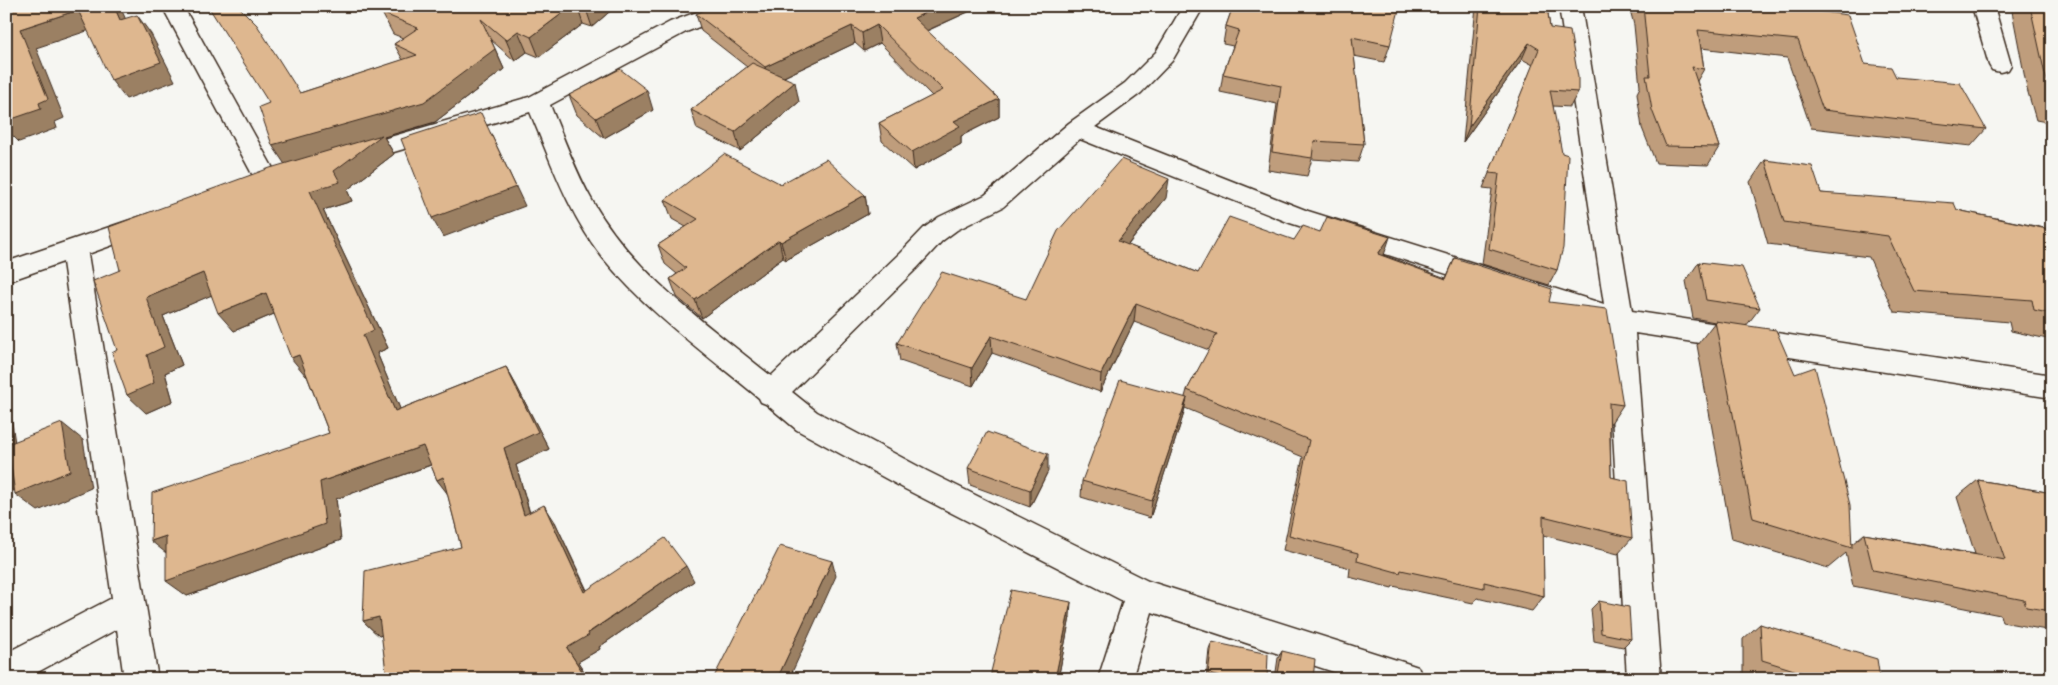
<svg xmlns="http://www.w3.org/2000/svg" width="2058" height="685" font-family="Caveat,sans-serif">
<rect width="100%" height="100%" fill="#f6f6f2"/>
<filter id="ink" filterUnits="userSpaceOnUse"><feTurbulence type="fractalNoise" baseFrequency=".02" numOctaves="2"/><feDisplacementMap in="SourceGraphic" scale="10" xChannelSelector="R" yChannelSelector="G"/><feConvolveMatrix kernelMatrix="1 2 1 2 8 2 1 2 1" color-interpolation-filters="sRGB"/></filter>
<g filter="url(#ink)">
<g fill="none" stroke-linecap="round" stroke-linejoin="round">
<defs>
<g id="street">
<path d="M162,6h21l97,175 -3,6 -9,3 -9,-3z"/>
<path d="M713,6h30l-3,5 -54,21 -136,73c13,31 26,68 43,97 42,73 114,122 178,174l129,-123 24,-25 15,-11 46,-22 84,-72 56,-40 31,-31 27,-46h21l-32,55 -31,32 -46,34 213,84 296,93 -45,-298h22l51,305 420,64v23l-417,-65 26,346h-34l-20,-353 -317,-103 -210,-84 -77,68 -46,23 -15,11 -24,26 -126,125 25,20 110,59 221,110 258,82 12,4 5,12h-68l-203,-67 -20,67h-34l25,-78 -218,-112 -108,-59 -31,-26 -5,-2 -2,-4c-53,-44 -112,-86 -156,-140 -34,-43 -52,-96 -73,-146l-177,52 -8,-2 -4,-6 4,-6 184,-53 141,-75z"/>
<path d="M1972,6h22l17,59 -3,5 -8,2 -8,-2 -3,-5z"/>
<path d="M148,214l9,3 4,6 -4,6 -69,25 70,425h-34l-7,-50 -92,50h-19v-26l106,-55 -49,-336 -57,20v-20z"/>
</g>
</defs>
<use href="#street" stroke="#3b2a1e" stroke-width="3"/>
<use href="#street" fill="#f6f6f2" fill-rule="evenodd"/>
</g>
<g fill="#bf9d7b" stroke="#3b2a1e">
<path d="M369,6h247l-24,21 -9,-3 -44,33 -12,-5 -12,9 -24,-21 13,29 -69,53 -51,15 10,17 -47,36 5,11 -29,9 65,138 -11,5 23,56 106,-42 10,18 33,64 -33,16 14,48 25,9 32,68 107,-9 -95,66 1,2 -22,13 11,17h-202l-5,-44 -3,1 -16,-15 98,-74 -14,-55 -10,-12 -6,-15 -95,34 5,41 -154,56 142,-163 -22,-57h-1l-32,-62 -40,17 -23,-36 -48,21 19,49 -17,8 8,28 -27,12 -29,-63 3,-80 165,-106 15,-71 103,-33 -9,-16 9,-6 -10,-4 -11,-21h1z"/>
<path d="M1233,6l157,39 -6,17 -30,-6 10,88 -6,18 -46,-3 -5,17 -39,-6 9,-66 -57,-12 3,-18 10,-28 -10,-2 3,-18z"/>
<path d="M1476,6h71l3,22 28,64 -8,15 -17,-1 4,164 -8,15 -67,-21 10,-75 -9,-1 50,-123 -11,-6 -59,83z"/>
<path d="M1629,6h154l82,58 31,13 90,52 -15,17 -160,-18 -24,-70 -86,-10 3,21 -7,12 22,66 -11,18 -52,-2 -14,-35 -5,-35 3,-6 -6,-62z"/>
<path d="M2011,6h41v117l-16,-3 -9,-31z"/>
<path d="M968,12l-41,19 72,68v18l-38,19v8l-47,26 -32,-29 -3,-18 53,-27 -52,-53 -16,8 -9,-8 -71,34 15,25 -59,49 -43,-22 -6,-19 56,-43 -46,-36 -5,-17z"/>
<path d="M569,95l84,15 -49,28 -27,-23z"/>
<path d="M1765,160l56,33 136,17 93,19 2,-1v112l-41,-9 -2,-9 -115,-10 -25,-55 -101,-13 -18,-62z"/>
<path d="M781,184l84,11 3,19 -82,46 -3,-2 -81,60 -25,-21 -7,-18 7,-5 -12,-10 -7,-19 28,-18 -14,-8 -7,-19z"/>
<path d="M1166,198l-38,47 70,28 96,-33 26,-8 126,46 9,-20 94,44 74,103 -12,18h-1l1,54 21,61 -14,16 -75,-19 1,61 -12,15 -55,-13 -4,5 -80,-17 -1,2 -43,-11 1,-9 -67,-18 20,-93 -118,-49 -2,8 -33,102 -69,-21 1,-16 103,-84 2,-7 22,-40 -75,-28 -34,70 -108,-39 -19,33 -73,-25 -3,-18 129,-44z"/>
<path d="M1699,262l61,46 -14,18 106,218 12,-10 111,20 -18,-57 21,-17 74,13v138l-50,-9 -2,-7 -147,-29 -7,-33 -18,15 -96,-29 -35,-194 18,-23 -22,-4 -7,-37z"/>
<path d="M2052,418v7l-3,-5z"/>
<path d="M968,468l80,3 -18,36 -60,-22z"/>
<path d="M1599,601l32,38 -8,8 -29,-6 -3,-32z"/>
<path d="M1070,617l-12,62h-67v-7z"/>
<path d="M1760,624l120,55h-123l-14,-4v-36z"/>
<path d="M1212,642l55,37h-61l3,-29z"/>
<path d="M1282,651l31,28h-38l3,-21z"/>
</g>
<g fill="#9b8064" stroke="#3b2a1e">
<path d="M114,6h6l14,33 -14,-19z"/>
<path d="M572,6h5l6,18 -44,33 -8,-20z"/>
<path d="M585,6h31l-24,21z"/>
<path d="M940,6h36l-8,6 -53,24 -1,-18z"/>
<path d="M78,10l15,19 -57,19 28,70 -9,4 2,6 -38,14 -13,-13v-8l33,-18 -19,-74z"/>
<path d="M137,15l14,19 24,47 -49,18 -15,-19z"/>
<path d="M877,25l3,18 -16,8 -2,-18z"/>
<path d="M852,26l3,17 -86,41 -4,-17z"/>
<path d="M518,31l9,21 -12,9 -9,-21z"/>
<path d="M1529,43l-7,16 -59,83 6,-15z"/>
<path d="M495,49l9,20 -69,53 -51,15 10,17 -47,36 5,11 -29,9 65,138 -11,5 31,75 -13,-17 -109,-245 -14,-21z"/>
<path d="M795,82l4,20 -59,49 -5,-19z"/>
<path d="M647,90l6,20 -49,28 -8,-20z"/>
<path d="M999,99v18l-38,19v8l-47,26 -2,-18 42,-31z"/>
<path d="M490,132l35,74 -82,31 -11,-19z"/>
<path d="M1169,179l-3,19 -50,61 2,-18z"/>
<path d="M865,195l3,19 -82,46 -5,-18z"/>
<path d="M1390,237l-6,18 -12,17 6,-18z"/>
<path d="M779,240l4,18 -81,60 -7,-18z"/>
<path d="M203,273l16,19 -56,24 19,49 -17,8 8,28 -27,12 -19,-18 19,-98z"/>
<path d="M266,293l15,18 -47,20 -16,-18z"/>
<path d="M1136,303l-2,19 -34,70 1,-18z"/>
<path d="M991,336l1,17 -19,33 -1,-18z"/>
<path d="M299,355l15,18 -8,3 -15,-18z"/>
<path d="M506,367l10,18 33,64 -33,16 19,67 -11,-17 -20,-67z"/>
<path d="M6,381l10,69 9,36 -19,8z"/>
<path d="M1187,398l-4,18 -33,102 2,-17z"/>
<path d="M62,423l21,17 8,48 -53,23 -23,-17z"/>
<path d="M423,446l13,17 -100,36 5,41 -154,56 -21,-15 154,-99z"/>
<path d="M1048,454v17l-18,36v-17z"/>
<path d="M443,477l7,20 -13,-17z"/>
<path d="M544,505l11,17 39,85 -10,-15z"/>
<path d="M166,536l5,21 -20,-16z"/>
<path d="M832,561l4,15 -47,103h-12z"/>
<path d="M686,566l8,15 -95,66 1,2 -22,13 11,17h-2l-20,-31z"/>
<path d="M1071,602l-1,15 -12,62h-3z"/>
<path d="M379,617l16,14 -16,5 -16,-15z"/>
</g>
<g fill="#deb78f" stroke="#3b2a1e">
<path d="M6,6h108l6,14 17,-5 24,47 -50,18 -33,-70 -58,19 28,70 -9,4 2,6 -35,12z"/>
<path d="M208,6h30l19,19 43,68 117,-38 -23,-11 24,-16 -36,-15 10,-7h180l-41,31 -13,-6 -12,9 -25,-21 14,30 -71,53 -152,43 -13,-38 10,-4z"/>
<path d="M713,6h227l-26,12 85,81 -45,22 6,5 -48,26 -33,-29 64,-33 -66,-65 -15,8 -10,-7 -87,41 -69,-53z"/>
<path d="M1233,6h167l-10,39 -38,-8 12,107 -50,-3 -2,17 -40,-6 9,-66 -58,-12 16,-44 -13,-4z"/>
<path d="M1480,6h67l3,22 20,3 8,46v15l-28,-2 12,63 6,2 -5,93 -6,22 -68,-21 10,-75 -10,-1 50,-124 -10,-6 -60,84z"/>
<path d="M1643,6h140v1l65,8 17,49 26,3 5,10 64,6 26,46 -163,-19 -25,-70 -100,-10 6,39 -12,-2 27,80 -53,-1 -14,-36 -6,-34h4z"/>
<path d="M2030,6h22v91l-8,-27z"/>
<path d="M752,63l43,19 -60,50 -44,-22z"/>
<path d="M620,69l27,21 -51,28 -27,-23z"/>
<path d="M481,113l35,74 -84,31 -31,-79z"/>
<path d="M382,135l-48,36 6,11 -30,9 64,139 -11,5 32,76 111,-44 32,65 -34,16 20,67 20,-10 40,87 81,-54 21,28 -98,67 1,2 -22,13 20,31h-200l-8,-62 -16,4 2,-50 96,-24 -18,-70 -6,3 -14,-34 -103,36 5,42 -159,57v-45l-15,5 1,-48 177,-60 -30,-78 -8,3 -25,-65 -48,20 -15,-40 -57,24 18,50 -17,8 7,28 -27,12 -15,-42 5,-3 -24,-69 27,-11 -11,-43 161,-59z"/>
<path d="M724,154l57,30 45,-25 39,36 -84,47 -2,-2 -84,60 -25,-21 16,-11 -28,-23 40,-26 -33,-19z"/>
<path d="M1121,159l48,20 -51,62 80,32 31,-56 65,23 9,-14 17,6 7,-15 63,20 -12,17 68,25 9,-21 97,31 -3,13 58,7 16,96 -14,-2 2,74 17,4 4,57 -89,-22 1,80 -60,-14v6l-83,-18 -1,3 -43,-12 1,-8 -69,-18 20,-95 -122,-50 30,-56 -81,-31 -35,71 -110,-38 -19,32 -75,-25 45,-71 84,27 32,-68z"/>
<path d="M1765,160l47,6 9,27 133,10 3,7 95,20v84l-18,-4 -2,-10 -118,-9 -26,-55 -104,-14z"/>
<path d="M1699,262l43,5 18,41 -54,-8z"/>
<path d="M1715,321l61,9 19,44 20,-7 35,138 2,43 -99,-30z"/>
<path d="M1120,380l67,18 -35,103 -70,-20z"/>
<path d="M62,423l8,48 -55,23 -7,-50z"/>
<path d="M987,432l61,22 -18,36 -62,-22z"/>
<path d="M1978,480l74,13v118l-26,-4 -2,-7 -151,-30 -9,-36 141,26z"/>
<path d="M780,546l52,15 -55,118h-64z"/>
<path d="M1011,590l60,12 -16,77h-29l-35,-7z"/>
<path d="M1599,601l30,6 2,32 -30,-6z"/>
<path d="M1760,624l117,35 3,20h-57l-61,-19z"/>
<path d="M1212,642l56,12 -1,25h-39l-20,-5z"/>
<path d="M1282,651l33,8 -2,20h-36z"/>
</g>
</g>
<rect width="2058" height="685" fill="none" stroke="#f6f6f2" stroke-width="25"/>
<rect x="12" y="12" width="2033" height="660" fill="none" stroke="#3b2a1e" stroke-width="2" filter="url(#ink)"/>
</svg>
